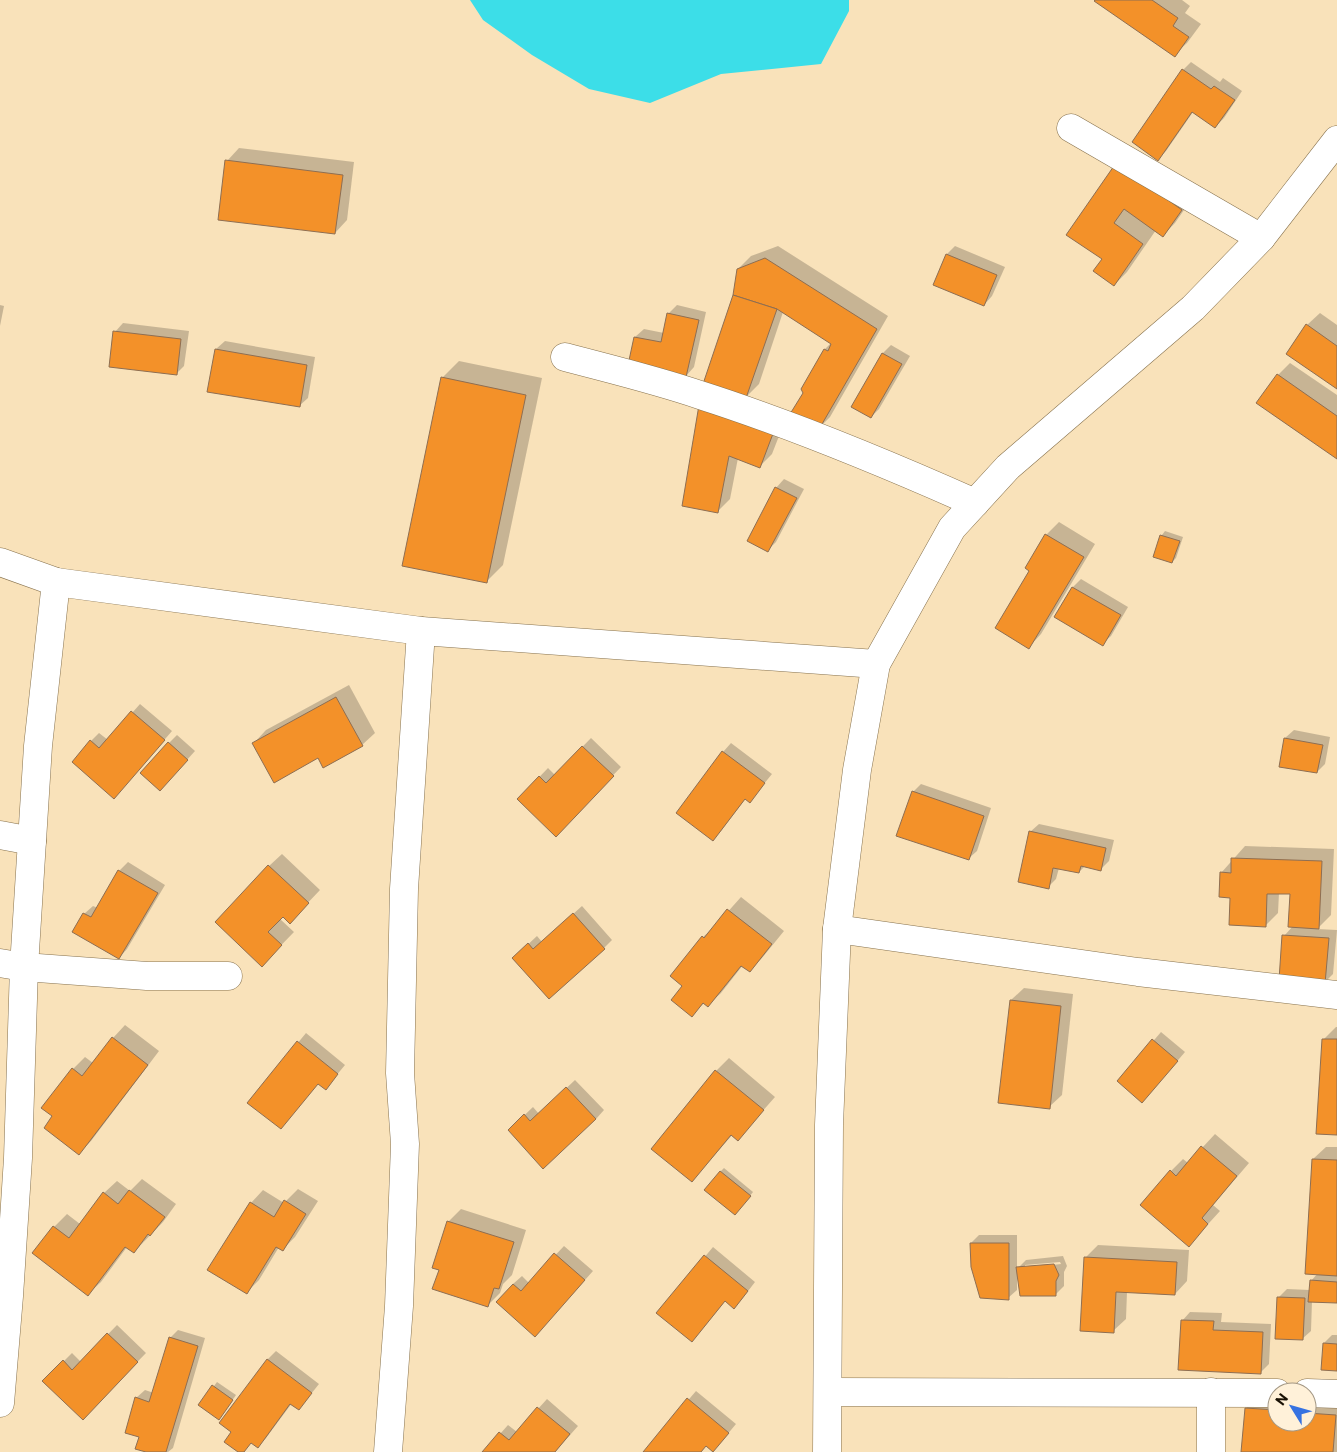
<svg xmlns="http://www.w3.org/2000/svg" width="1337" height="1452" font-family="Commissioner,sans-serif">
<rect width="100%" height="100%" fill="#f9e2ba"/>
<path fill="#3cdee8" d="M470,0h379v11l-28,53 -100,10 -71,29 -61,-14 -57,-34 -49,-35z"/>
<g fill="#0003" fill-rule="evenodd">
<path d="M1097,0h85l8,6 -5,7 16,11 -14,19 -13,12z"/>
<path d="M1191,62l29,20 3,-4 19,13 -18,27 -9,9 -22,-15 -27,39 -8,8 25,-89z"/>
<path d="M239,148l115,14 -7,58 -12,13 -108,-72z"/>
<path d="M1117,164l76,33 -18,26 -12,12 -7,-5 -29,42 -13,13 -11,-26z"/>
<path d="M778,246l110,70 -58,101 -12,12 -14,-36 21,-44 6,-6 -48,-31 -24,72 -13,13 -11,-102 3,-26 13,-13z"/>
<path d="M955,246l50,21 -13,29 -8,9 -50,-21 13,-30z"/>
<path d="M0,305l4,1 -4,20z"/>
<path d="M677,305l29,7 -12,55 -8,9 -56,-12 5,-27 9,-8 20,4 4,-19z"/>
<path d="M1320,313l17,12v62l-30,-62z"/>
<path d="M123,323l66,8 -5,35 -8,8 -61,-42z"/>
<path d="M225,341l90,16 -7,41 -9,8 -83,-57z"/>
<path d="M891,345l19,11 -31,53 -8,8 -18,-10 30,-54z"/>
<path d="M459,361l83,17 -39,187 -16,16 -45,-203z"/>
<path d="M1290,363l47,32v62l-59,-82z"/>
<path d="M701,406l85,12 -14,36 -12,12 -22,-8 -8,41 -13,13z"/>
<path d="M784,479l20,10 -28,53 -8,8 8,-62z"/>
<path d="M1059,522l36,22 -54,90 -12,13 2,-77 -5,-2 20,-33z"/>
<path d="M1165,531l18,6 -7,21 -4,4 -17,-6 7,-21z"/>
<path d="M1081,579l47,28 -17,29 -9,8 -47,-28 18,-29z"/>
<path d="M349,685l26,48 -13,12 -43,12 -65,-14 12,-13z"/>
<path d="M140,704l32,27 -50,58 -31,-48 8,-8 9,7z"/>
<path d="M1294,730l36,7 -5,27 -8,8 -32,-34z"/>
<path d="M177,735l18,16 -27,30 1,-38z"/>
<path d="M591,738l30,29 -65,68 -38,-36 30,-31 7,7z"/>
<path d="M731,743l41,31 -22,27 -4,-3 -25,33 -8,8 -35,-27 45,-60z"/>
<path d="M921,784l70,24 -14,43 -9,8 -55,-67z"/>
<path d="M1039,824l75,16 -5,21 -8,8 -16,-3 -6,6 -20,-4 -3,11 -8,8 -18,-55z"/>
<path d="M1245,846l89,3 -3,66 -14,14 20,1 -4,44 -8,8 -41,-46 9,-10 -2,-33h-12l-1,20 -13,13 -34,-30 -10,-23z"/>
<path d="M282,854l38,36 -18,19 -19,7 -3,3 14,13 -32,33 7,-99z"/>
<path d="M128,862l37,23 -38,64 -8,9 -35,-44 9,-8 5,2 21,-37z"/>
<path d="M741,897l43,34 -22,27 -13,13 -6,-6 -22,28 -13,12 -3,-3 -13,13 -9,-29 -12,-10 32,-39 13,-12z"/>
<path d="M582,906l30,34 -8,8 -82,2 15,-14 5,6z"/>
<path d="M1024,988l49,6 -11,101 -13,12 -38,-107z"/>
<path d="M125,1025l34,26 -68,90 -12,12 -25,-37 19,-47 12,-12 8,6 20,-25z"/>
<path d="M1336,1027h1v107l-14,-94z"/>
<path d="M1161,1032l24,20 -35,41 -31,-12z"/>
<path d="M306,1033l39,32 -19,23 -8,-5 -37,45 -32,-26z"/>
<path d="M729,1058l46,39 -37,42 -5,-5 -41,47 24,-110z"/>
<path d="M575,1080l29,30 -8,9 -87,11 24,-23 6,7z"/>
<path d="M1215,1134l34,29 -36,42 7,6 -31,34 -18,-74 12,-12 5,4z"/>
<path d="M1326,1147h11v155l-25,-1 -1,30 -9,8 -23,-42 8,-8 23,1 1,-9 7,-8 -5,-114z"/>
<path d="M724,1168l29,24 -14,18 -19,-38z"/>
<path d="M142,1179l34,25 -13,18 -29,30 -7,-5 -26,35 -13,12 -54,-41 20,-26 13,-13 13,10 24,-31 13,-12 13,10z"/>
<path d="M298,1189l20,12 -23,36 -12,12 -4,-2 -20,33 -12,12 4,-89 12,-13 21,13z"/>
<path d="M461,1209l65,21 -14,45 -9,9 -3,9 -12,12 -48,-36 8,-47z"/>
<path d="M979,1235h38v34l9,-9 37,-4 4,10 -3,6v14l-8,8 -39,-17v13l-9,8 -37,-55zM1060,1262l1,2 -36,4v-3z"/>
<path d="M1098,1245l91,5 -2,31 -12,13 -48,-2 -1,27 -13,12 -28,-73z"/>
<path d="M564,1246l29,25 -50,56 -30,-43 9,-8 7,7z"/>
<path d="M713,1247l42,35 -13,17 -8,8 -8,-7 -26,32 -42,-19z"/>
<path d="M1190,1312l32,1 -1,9 50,2 -2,40 -8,8 -79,-51z"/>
<path d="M117,1325l29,28 -63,65 -39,-37 28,-28 9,9z"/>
<path d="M178,1330l27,8 -32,110 -5,4h-17l-10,-16 -5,-38 9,-8 9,3 16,-55z"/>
<path d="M1332,1335h5v35l-13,-27z"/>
<path d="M276,1351l43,33 -20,25 -7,-6 -26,35 -8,8 -6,-4 -9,10h-3l-7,-20 -13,-9 48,-64z"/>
<path d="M217,1382l19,13 -14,20 -22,-10z"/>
<path d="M696,1391l40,33 -15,18 -8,9 -7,-6 -5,7h-57z"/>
<path d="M1259,1396l18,1v25h30v-23l30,3v50h-95l4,-44z"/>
<path d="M547,1399l31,27 -23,26h-71l24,-27 9,7z"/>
</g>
<g fill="#f39129" stroke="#8e6e52">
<path d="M1095,0h57l26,18 -5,8 16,11 -14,20 -81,-56z"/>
<path d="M1182,69l29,20 3,-3 21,14 -20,28 -23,-16 -34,49 -26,-19z"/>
<path d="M225,160l118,15 -8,59 -117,-14z"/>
<path d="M1116,163l66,47 -19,27 -39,-28 -10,14 29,21 -29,42 -21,-15 9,-12 -36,-24z"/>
<path d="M946,254l51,21 -13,31 -51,-21z"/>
<path d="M765,258l112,71 -59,102 -28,-17 13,-21 -2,-4 23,-40 4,2 3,-7 -54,-35 -44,-14 4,-26z"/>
<path d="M733,295l44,14 -31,89 -43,-14z"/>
<path d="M667,313l32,7 -13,57 -58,-12 6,-28 27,5z"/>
<path d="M1306,324l31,22v43l-51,-35z"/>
<path d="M113,331l68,8 -4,36 -68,-8z"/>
<path d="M215,349l92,16 -7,42 -93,-15z"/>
<path d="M882,353l20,11 -31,54 -20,-11z"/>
<path d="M1277,374l60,42v43l-81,-56z"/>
<path d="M441,377l85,18 -39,188 -85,-17z"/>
<path d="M699,405l75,26 -14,37 -31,-12 -11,57 -36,-7z"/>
<path d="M775,487l22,11 -29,54 -21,-11z"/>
<path d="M1045,534l39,23 -55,92 -34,-21 34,-57 -4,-3z"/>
<path d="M1160,535l20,6 -8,22 -19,-6z"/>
<path d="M1072,587l49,28 -18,31 -49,-29z"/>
<path d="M336,697l27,49 -40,22 -5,-10 -44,25 -22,-40z"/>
<path d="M131,711l34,29 -51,59 -42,-37 18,-22 9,8z"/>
<path d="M1284,738l39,7 -6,28 -38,-6z"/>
<path d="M168,742l20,18 -28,31 -20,-18z"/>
<path d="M582,746l32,30 -58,61 -39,-38 22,-23 7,7z"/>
<path d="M722,751l43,32 -15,20 -5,-4 -32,42 -37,-28z"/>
<path d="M912,791l72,25 -15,44 -73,-24z"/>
<path d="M1029,831l77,17 -5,23 -20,-5 -2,7 -26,-5 -4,21 -31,-7z"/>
<path d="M1231,858l91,3 -3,68 -31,-2 2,-33h-23l-1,33 -37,-2 1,-27 -11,-1 1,-25 11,1z"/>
<path d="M268,865l41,38 -19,21 -7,-7 -15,15 14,13 -20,22 -47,-45z"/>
<path d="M118,870l40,23 -39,66 -47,-27 11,-19 8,4z"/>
<path d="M727,909l45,35 -22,28 -9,-6 -33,41 -5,-4 -11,14 -21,-17 11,-14 -12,-10 32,-40 2,2z"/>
<path d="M573,913l32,36 -56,50 -37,-41 16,-15 5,6z"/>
<path d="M1282,935l47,3 -4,46 -46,-4z"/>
<path d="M1010,1000l51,6 -11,103 -52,-6z"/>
<path d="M112,1037l36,28 -69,90 -35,-27 8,-12 -11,-8 31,-40 10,8z"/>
<path d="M1152,1039l26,22 -36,42 -25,-22z"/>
<path d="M1322,1039h15v96l-21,-1z"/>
<path d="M297,1041l41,33 -12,16 -8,-6 -37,45 -34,-26z"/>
<path d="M715,1070l49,40 -26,31 -7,-6 -39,47 -41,-33z"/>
<path d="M566,1087l30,32 -53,50 -35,-39 16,-16 6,7z"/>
<path d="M1201,1146l36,30 -35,42 6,6 -19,23 -49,-42 30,-35 6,6z"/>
<path d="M1312,1159l25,1v116l-32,-2z"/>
<path d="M720,1171l31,25 -16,19 -31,-25z"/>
<path d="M129,1190l36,27 -15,19 -2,-2 -14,19 -9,-6 -37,49 -56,-43 21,-27 16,12 34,-46 15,12z"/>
<path d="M284,1200l22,14 -23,37 -7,-4 -29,47 -40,-24 43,-68 24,15z"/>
<path d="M447,1221l67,21 -15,47 -5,-1 -6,19 -56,-18 7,-19 -7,-2z"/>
<path d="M970,1243h39v57l-29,-2 -9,-31z"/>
<path d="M554,1253l31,27 -50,57 -39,-35 17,-18 8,7z"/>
<path d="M704,1255l44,36 -14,18 -9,-8 -33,41 -36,-29z"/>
<path d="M1084,1257l93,5 -2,33 -59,-3 -2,41 -34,-2z"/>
<path d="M1054,1264l5,11 -3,6v15h-36l-4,-29z"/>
<path d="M1310,1280l27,2v21l-29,-1z"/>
<path d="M1277,1297l28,1 -2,42 -28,-1z"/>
<path d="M1181,1320l33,1 -1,9 50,2 -2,42 -83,-4z"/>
<path d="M107,1333l31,29 -55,58 -41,-39 21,-21 9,10z"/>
<path d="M169,1337l29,9 -32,106h-20l-11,-3 4,-12 -14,-4 10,-36 14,5z"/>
<path d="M1323,1343l14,1v27l-16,-1z"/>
<path d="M267,1359l45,34 -13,17 -9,-6 -32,44 -7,-5 -7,9h-6l-14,-10 7,-10 -12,-9z"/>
<path d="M212,1385l21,15 -14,20 -21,-15z"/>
<path d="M687,1398l42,35 -16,19 -7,-6 -5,6h-58z"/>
<path d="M537,1407l33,27 -15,18h-73l17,-20 10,8z"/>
<path d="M1245,1408l32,2v12h30v-9l29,2 -3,37h-92z"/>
</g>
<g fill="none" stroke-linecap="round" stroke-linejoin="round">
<defs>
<g id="minor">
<path d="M1071,128l190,110"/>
<path d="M565,357c45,12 91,23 135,38 94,30 185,68 275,108"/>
<path d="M0,562l56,20 365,49 455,33"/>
<path d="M0,835l32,6"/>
<path d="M837,929l301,43 199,23"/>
<path d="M0,963l24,4 123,9h81"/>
<path d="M829,1392l448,1"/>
<path d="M1307,1393l30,1"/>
<path d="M0,1403l9,-107 9,-138 6,-191 14,-221 18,-164"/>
<path d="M388,1452l11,-146 6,-162 -5,-71 4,-184 17,-258"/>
<path d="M827,1452l2,-327 8,-196 20,-159 19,-106 76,-136 56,-61 185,-159 68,-70 76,-98"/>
<path d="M1211,1452v-60"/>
</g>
</defs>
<use href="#minor" stroke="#87724e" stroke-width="29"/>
<use href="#minor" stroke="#fff" stroke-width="28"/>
</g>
<g transform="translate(1292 1407) rotate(307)"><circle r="24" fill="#fff1d9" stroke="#a39784"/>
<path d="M0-4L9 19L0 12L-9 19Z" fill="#3672e1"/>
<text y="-8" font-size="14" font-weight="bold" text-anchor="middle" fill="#191104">N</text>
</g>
</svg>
